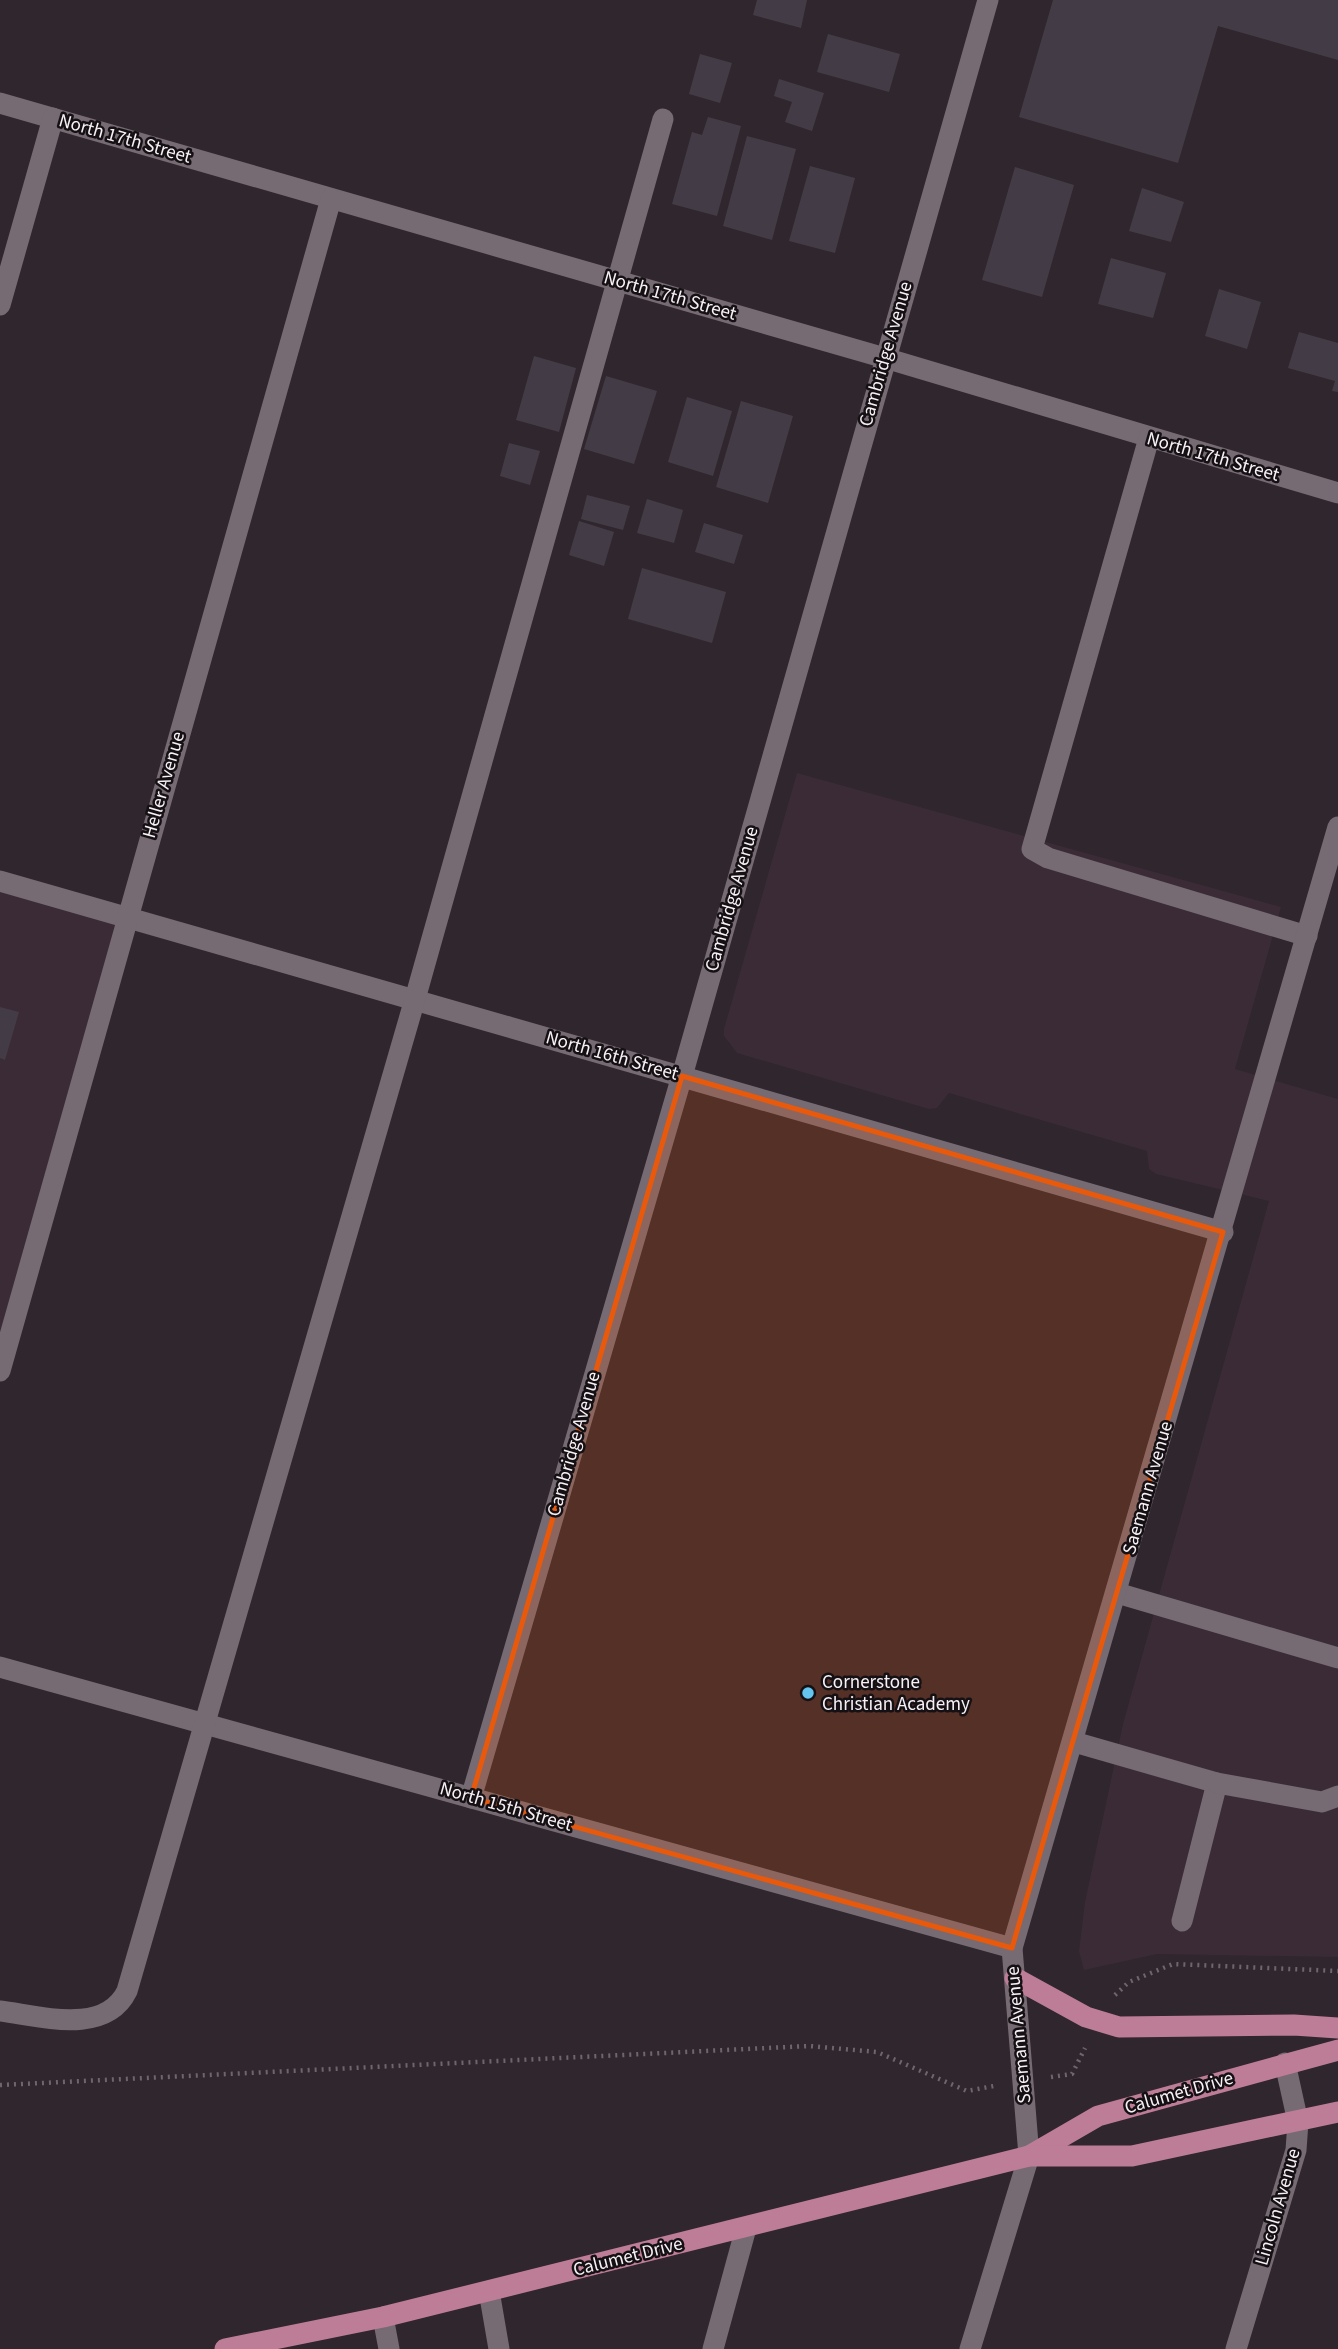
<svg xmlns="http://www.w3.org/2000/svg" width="1338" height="2349" font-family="'Source Sans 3',sans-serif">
<rect width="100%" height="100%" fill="#30262d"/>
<g fill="#3b2b37">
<path d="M797,773l484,134 -46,162 103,30v858l-181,-3 -73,16 -5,-19 6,-49 38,-178 146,-523 -113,-27 -7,-5 -2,-18 -198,-58 -12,15 -8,1 -192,-56 -13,-17v-7z"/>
<path d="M0,881l127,37 -127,453z"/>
</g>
<g fill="#433c47">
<path d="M757,0h50l-6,28 -48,-13z"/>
<path d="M1053,0h285v60l-120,-34 -40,137 -159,-46z"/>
<path d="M828,34l72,20 -11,38 -72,-20z"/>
<path d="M700,54l32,9 -12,40 -31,-9z"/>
<path d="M779,79l45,14 -12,38 -27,-9 7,-20 -18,-6z"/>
<path d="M708,117l33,9 -24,90 -45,-12 20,-72 10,3z"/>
<path d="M747,136l49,13 -24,91 -49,-14z"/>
<path d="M810,166l45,12 -20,75 -46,-12z"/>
<path d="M1015,167l59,18 -32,112 -60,-17z"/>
<path d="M1142,188l42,14 -13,40 -42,-11z"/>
<path d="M1111,258l55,15 -13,45 -55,-14z"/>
<path d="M1219,289l42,13 -14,47 -42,-13z"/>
<path d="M1299,332l39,11v49l-6,-1 3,-10 -47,-13z"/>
<path d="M534,356l42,12 -17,64 -43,-12z"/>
<path d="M606,376l51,15 -23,73 -50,-15z"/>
<path d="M687,397l45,14 -19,65 -45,-14z"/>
<path d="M741,401l52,15 -25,87 -52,-16z"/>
<path d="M509,443l31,8 -10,34 -30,-9z"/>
<path d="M587,495l43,11 -7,24 -42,-11z"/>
<path d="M647,499l36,11 -9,33 -37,-10z"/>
<path d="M579,521l35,11 -10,34 -35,-11z"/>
<path d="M704,523l39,12 -9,29 -39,-12z"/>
<path d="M642,568l84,24 -14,51 -84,-24z"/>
<path d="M0,1007l19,5 -14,48 -5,-2z"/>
</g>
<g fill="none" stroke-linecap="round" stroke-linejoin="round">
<g stroke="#6f656c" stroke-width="4.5" stroke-dasharray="2 5" stroke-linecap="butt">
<path d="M1115,1995l14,-13 44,-18 165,7"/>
<path d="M1051,2077l21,-3 13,-26"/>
<path d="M0,2085l809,-39 68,6 90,39 27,-5"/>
</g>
<g stroke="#766a73" stroke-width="21">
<path d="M0,103l885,255 453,135"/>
<path d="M0,305l53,-187"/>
<path d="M1149,438l-117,411 16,9 259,78"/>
<path d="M0,881l1223,351"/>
<path d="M0,1371l331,-1172"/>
<path d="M1117,1593l221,65"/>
<path d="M0,1667l1012,281"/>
<path d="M1074,1742l143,41 -35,138"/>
<path d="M1217,1783l105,19 16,-6"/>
<path d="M471,1798l211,-722 306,-1076"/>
<path d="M0,2011c40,5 105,25 127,-20l288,-992 248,-880"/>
<path d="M489,2291l10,58"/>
<path d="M383,2317l6,32"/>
<path d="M713,2349l33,-121"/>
<path d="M970,2349l59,-193 -17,-208 326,-1121"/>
<path d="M1236,2349l60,-199 2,-28 -13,-59"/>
</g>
<g stroke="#bd7d96" stroke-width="21">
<path d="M1015,1978l71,39 33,10 175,-2 44,3"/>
<path d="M1029,2156l69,-40 240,-66"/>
<path d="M225,2349l158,-32 646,-161h103l206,-44"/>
</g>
</g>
<path fill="#e8590c" fill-opacity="0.2" stroke="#e8590c" stroke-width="5" stroke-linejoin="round" d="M682,1076l541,156 -211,716 -541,-150z"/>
<circle fill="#64c5ee" stroke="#151014" stroke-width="2.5" cx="808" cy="1693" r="7"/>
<g text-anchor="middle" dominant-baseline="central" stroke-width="5" stroke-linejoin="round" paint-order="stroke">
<g font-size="19" fill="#f7f0f5" stroke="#151014">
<text transform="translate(125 139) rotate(16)">North 17th Street</text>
<text transform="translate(670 296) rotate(16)">North 17th Street</text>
<text transform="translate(886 354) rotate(-74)">Cambridge Avenue</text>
<text transform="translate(1213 457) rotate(16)">North 17th Street</text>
<text transform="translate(164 785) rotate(-74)">Heller Avenue</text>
<text transform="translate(732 899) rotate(-74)">Cambridge Avenue</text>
<text transform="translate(612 1056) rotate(16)">North 16th Street</text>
<text transform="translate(574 1444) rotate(-74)">Cambridge Avenue</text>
<text transform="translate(1148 1488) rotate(-74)">Saemann Avenue</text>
<text transform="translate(506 1807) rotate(16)">North 15th Street</text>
<text transform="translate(1019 2035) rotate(-95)">Saemann Avenue</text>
<text transform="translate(1179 2093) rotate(-16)">Calumet Drive</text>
<text transform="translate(1278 2207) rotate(-74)">Lincoln Avenue</text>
<text transform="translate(628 2257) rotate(-14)">Calumet Drive</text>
</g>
<g font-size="19" fill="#f7f0f5" stroke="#151014" text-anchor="start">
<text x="822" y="1682">Cornerstone<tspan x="822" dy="22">Christian Academy</tspan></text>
</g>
</g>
</svg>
